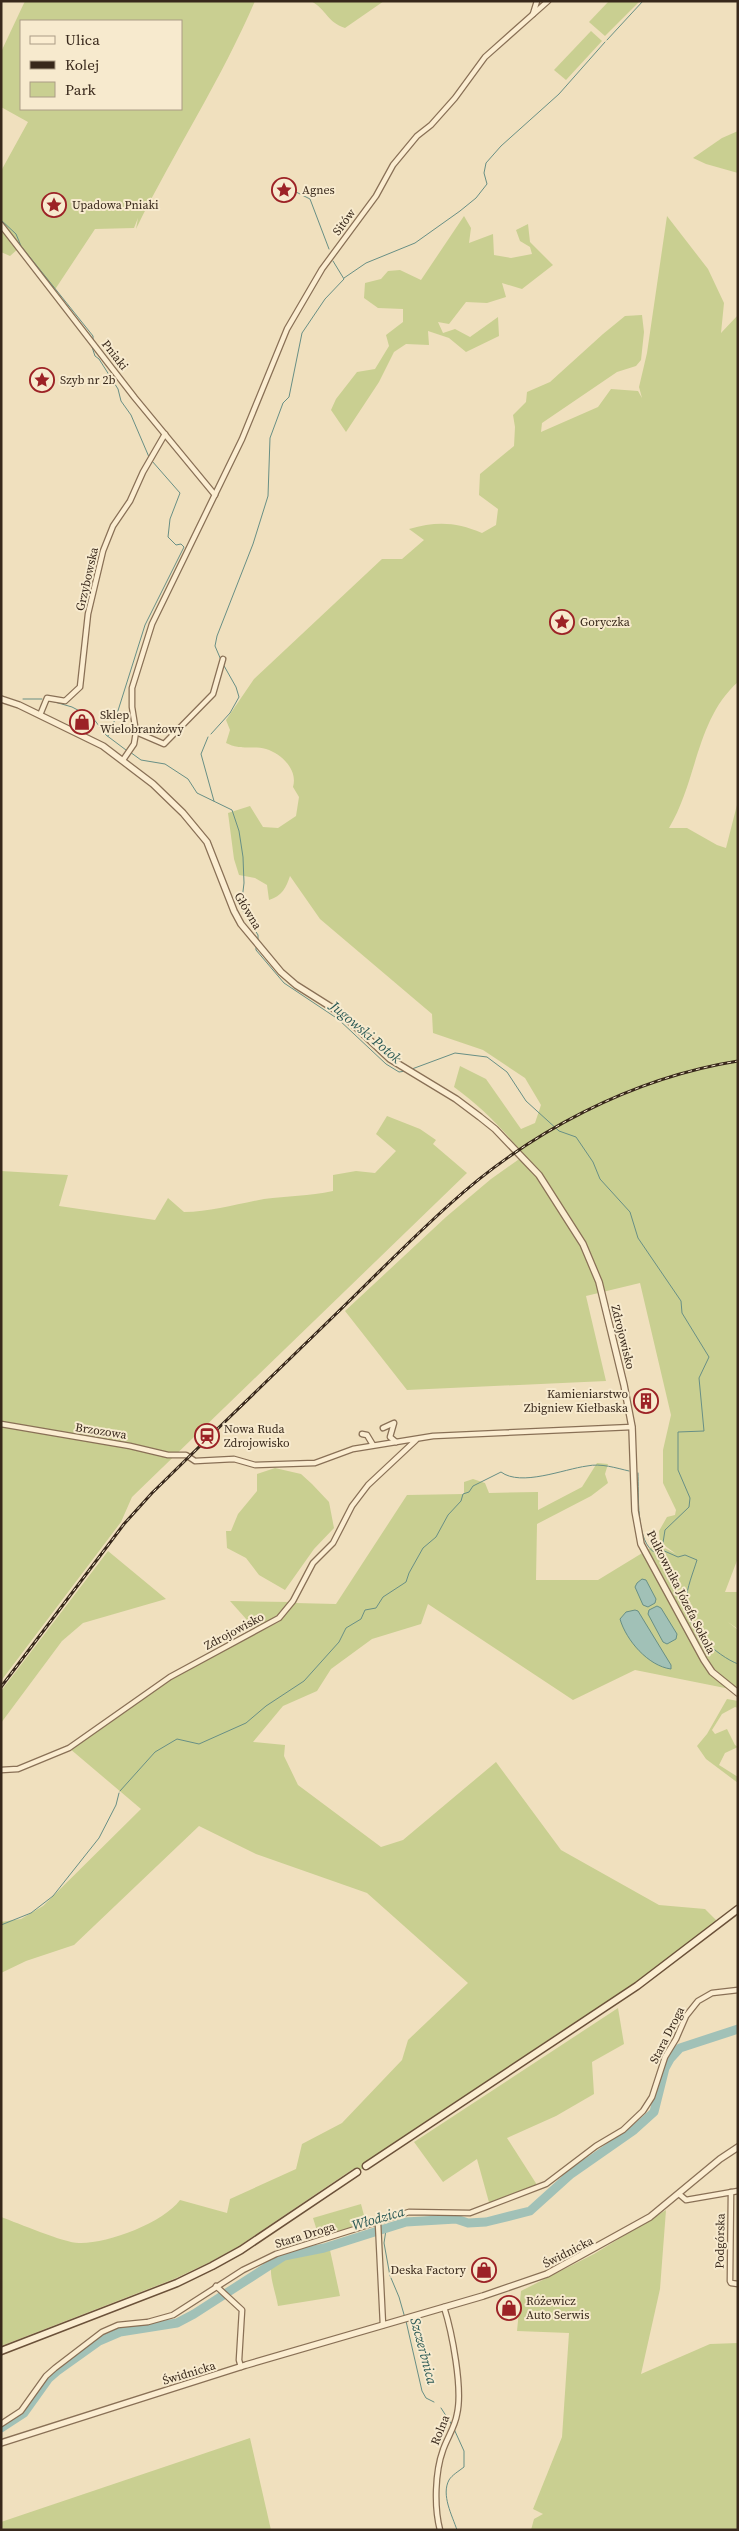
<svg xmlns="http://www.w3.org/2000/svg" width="739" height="2531" font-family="'Source Serif 4',serif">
<rect width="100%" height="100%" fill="#f0e0be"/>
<g fill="#c9cf91" fill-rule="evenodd">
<path d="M25,1h230c-34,79 -81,151 -119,228l2,-11 -4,10 -39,1 -41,62 -35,-43 -9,8 -9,-4v-81l27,-49 -27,-15v-55zM21,21h160v88h-160z"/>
<path d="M311,1h73l-39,27c-18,-6 -18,-18 -34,-27z"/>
<path d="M609,1h31l-35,35 -16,-14z"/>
<path d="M591,31l11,10 -36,39 -12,-10z"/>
<path d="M738,131v42l-32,-9 -13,-6 29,-20z"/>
<path d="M464,216l7,12 -2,15 24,-9 1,21 17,3 21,-4 -2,-7 -10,-6 -4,-11 12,-6 2,18 23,23 -31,24 -20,-6 4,14 -19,6 -21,-1 -17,22 -11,-2 5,11 12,-4 15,8 28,-20 1,19 -33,16 -17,-14 -21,-7 1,14 -23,-1 -12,8 -15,30 -33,50 -15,-22 5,-11 21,-27 18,-3 14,-23 -3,-11 17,-13v-13l-25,-1 -14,-10 1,-15 16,-4 7,-8 12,-1 21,10z"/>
<path d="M667,216l41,53 16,34 -3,30 17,-18v367c-42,37 -41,100 -69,146h18l30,17 9,3 12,-47v757l-13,34h13v37l-10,-7 10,8v63l-8,-4 -95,-19 -62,30 -145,-96 -7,20 -49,15 -41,30 -14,22 -34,15 -30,36 32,3 -1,11 14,29 83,62 22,-7 93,-78 65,88 98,55 46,4 14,14 -82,63 -79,47 -192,133 -9,6 -4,-3 -114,77 -29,16 -36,17 -173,67v-129c17,6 63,26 78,26 28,1 84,-20 101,-43l47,13 3,-14 66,-30 6,-25 40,-21 60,-63 6,-20 60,-57 -101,-90 -111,-39 -57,-28 -125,119 -48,16 -25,12v-51l20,-3 22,-13 98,-97 -72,-61 101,-71 109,-55 16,-19 41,1 71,-109 57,-1v-12l9,-3 12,4 4,10 49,-1v18l44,-23 15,-24 11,1 -3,10 3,9 -17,13 -54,28 -1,56h62l59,-36 19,10 -16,-12 -1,-11 8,-14 8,-2 1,-5 -13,-27v-33l8,-35 -31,-132 -54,13 20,85 -199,9 -62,-79 101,-94 45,-38 31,-22 9,9c-22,-32 -46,-56 -77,-79l6,-21 26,13 35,50 14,-6 6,-18 -16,-27 -42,-28 -50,-17 -1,-19 -112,-95 -30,-43c-4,12 -8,20 -21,24l-2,-15 -12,-7 -16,-3 -5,-16 -6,-46 22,-7 13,21 15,1 18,-12 3,-19 -6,-10c5,-17 -11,-33 -27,-38 -12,-4 -24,2 -40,-6l4,-13 -4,-10 28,-41 128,-120h20l22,-19 -15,-11c28,-8 47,-7 73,4l14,-8 2,-16 -19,-14 1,-21 34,-28 1,-19 -2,-12 13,-13 1,-10 23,-10 53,-48 22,-18 17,-1 2,17 -3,28 -5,6 -19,6 -75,51 -1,9 57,-25 13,-18 27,2 4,7 -3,-11 8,-34z"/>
<path d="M387,1116l33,13 16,11 -3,4 34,29 -335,324 -11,25 -120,159v-510l67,4 -9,31 96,14 13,-22 16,14c27,0 53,-8 80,-13 23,-3 45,-3 69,-8v-16l23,-4 19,2 21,-22 -20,-17z"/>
<path d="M275,1468l26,6 11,10 17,18 5,26 -20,21 -29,41 -26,-15 -13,-17 -19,-10 -1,-17h5l7,-17 19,-23v-17z"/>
<path d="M108,1551l58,48 -83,24 -21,18 -61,82v-32z"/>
<path d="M230,1601l60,1 -9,11 -26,16z"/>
<path d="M727,1699l11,2v7l-3,-1 -13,7 -10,16 3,4 12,-5 8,16 3,2 -13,6 -6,12 19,12v6l-32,-24 -9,-13 10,-12z"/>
<path d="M618,2008l6,36 -32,18 2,32 -38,22 -49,22 32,50 -49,18 -13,-47 -34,23 -29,-40z"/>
<path d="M361,2204l5,19 -47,14 -6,-19z"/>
<path d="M666,2210l-6,79 -19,85 69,-30 28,-1v187h-207l3,-11 9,-5 -10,-5 29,-72 7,-104 -52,-2 4,-40 73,-37z"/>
<path d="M324,2248l6,2 10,46 -62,10c-2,-12 -8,-27 -7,-39 1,-13 41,-17 53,-19z"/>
<path d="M250,2438l21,92h-270v-8z"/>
</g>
<g fill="#a1c1b7" stroke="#688f85">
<path d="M642,1579l4,1 10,19 -1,4 -7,4 -5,-2 -8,-18 2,-4z"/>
<path d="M657,1606l4,2 16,26 -1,5 -9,5 -4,-2 -15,-28 1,-4z"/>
<path d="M635,1610l3,1 33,54v4c-23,-3 -45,-29 -51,-50l6,-7z"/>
</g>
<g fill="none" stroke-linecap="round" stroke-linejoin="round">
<g stroke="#688f85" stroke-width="1">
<path d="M607,40l36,-39"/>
<path d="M294,191l16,8 19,50"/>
<path d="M1,220l15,14 5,12 72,90v4"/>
<path d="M344,278l22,-15 49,-20 45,-32 16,-13 11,-14 -3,-11 2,-10 15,-17 58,-52 46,-52"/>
<path d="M92,347l3,9 4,3 19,30 3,12 10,14 18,42"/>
<path d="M221,660l-6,-14 2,-10 36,-92 15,-48 2,-58 13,-35 6,-6 13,-64 23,-34 19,-20 -11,-18"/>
<path d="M23,699h19"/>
<path d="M48,700l24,7 21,11 13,17 20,15"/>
<path d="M211,734l19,-21 9,-16 -3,-10 -13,-23"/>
<path d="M108,736l8,-19 29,-92 39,-78 -3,-3 -5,1 -8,-8 2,-18 10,-26 -28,-32"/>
<path d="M208,737l-7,17 13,47"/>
<path d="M130,752l11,8 24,4 23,15 9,14 35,17 7,21 4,26 1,26 -3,25 17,27v5"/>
<path d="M256,946v4l28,33 54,36 48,45 13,8 7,-1"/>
<path d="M412,1069l43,-16 32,4 20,15 19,29 33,30 17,6 17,25 7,17 30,33 8,26 43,63 1,12 27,44 -10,21 5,53 -26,1v38l12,28 -1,9 -24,23 -3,19"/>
<path d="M638,1473c1,19 -3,71 18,80l5,-3"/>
<path d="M662,1550l16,7 7,-2 12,5c-4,13 -10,27 -11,41 -3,25 31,55 52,63"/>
<path d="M120,1791l35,-39 22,-13 22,5 47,-21 20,-17 38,-25 35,-39 7,-14 15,-9 4,-9 11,-2 7,-11 23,-15 3,-9 14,-25 13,-11 12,-22 13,-14 2,-7 6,-2 4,-6 28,-14c20,15 63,-3 86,-6 14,-3 29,2 42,5"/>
<path d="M1,1925l30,-12 22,-17 46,-58 17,-33 3,-12"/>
<path d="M386,2230l-2,13 6,33"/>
<path d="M391,2278l8,19 6,21"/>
<path d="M406,2321l16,70 4,7 8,4"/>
<path d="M441,2408l11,17"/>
<path d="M454,2429l10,22v16c-5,4 -12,8 -15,13 -8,15 3,35 8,50"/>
</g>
<path stroke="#a1c1b7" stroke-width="9" d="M1,2428l23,-15 25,-35 8,-7 42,-30 21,-9 57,-9 17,-9 90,-58 40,-8 82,-26 50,-3 12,4 18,-1 44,-11 41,-37 63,-44 20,-18 11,-44 5,-9 10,-11 58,-19"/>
<defs>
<g id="minor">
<path d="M533,14l4,-13"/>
<path d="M1,225l134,173 80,97"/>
<path d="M40,715l7,-17 18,3 15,-14 8,-73 15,-63 10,-25 17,-25 13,-29 22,-38"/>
<path d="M136,732l28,12 49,-50 10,-35"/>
<path d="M123,760l11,-16 2,-12 -4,-25v-19l20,-64 90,-185 45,-110 35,-60 54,-73 17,-31 24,-29 14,-11 24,-27 30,-41 63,-56"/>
<path d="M1,1424l129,22 38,9h18l9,6 39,-2 21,6 60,-2 38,-14 80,-13 199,-9"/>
<path d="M383,1428l11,-5 -4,14 6,5"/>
<path d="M362,1434l5,1 6,10"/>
<path d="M1,1770l17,-1 51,-21 101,-71 109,-59 14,-17 20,-38 20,-20 19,-37 16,-21 48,-45"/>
<path d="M731,2192l-1,89 1,2 7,1"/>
<path d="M679,2194l7,6 52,-9"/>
<path d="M378,2223l5,102"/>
<path d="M216,2286l26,24 -3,50 2,7"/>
<path d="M1,2424l20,-13 25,-35 9,-8 47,-36 16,-7 30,-3 25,-7 70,-45 33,-16 133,-42 61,1 76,-29 50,-38 27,-16 20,-19 9,-14 13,-40 11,-18 10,-23 12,-15 14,-8 26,-3"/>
<path d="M440,2530c-6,-23 -5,-58 3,-80 4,-12 12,-23 14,-36 6,-25 -5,-82 -13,-107"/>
</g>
<g id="tertiary">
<path d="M1,699l18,6 84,41 50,38 30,29 24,29 27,69 7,13 40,48 15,13 46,29 48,45 66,40 24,18 15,12 44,46 44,69 16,38 25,103 8,42 3,84 6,33 63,116 8,12 26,21"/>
<path d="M1,2443l245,-78 237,-69 64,-22 103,-57 70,-58 18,-12"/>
</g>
<g id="secondary">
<path d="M366,2166l271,-180 101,-77"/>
<path d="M1,2351l176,-68 35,-17 29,-16 116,-78"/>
</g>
</defs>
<use href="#minor" stroke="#897056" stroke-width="7"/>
<use href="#tertiary" stroke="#897056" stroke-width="8"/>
<use href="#secondary" stroke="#6b5139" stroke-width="9"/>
<use href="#minor" stroke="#fbedd1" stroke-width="4.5"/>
<use href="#tertiary" stroke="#fbedd1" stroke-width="5.5"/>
<use href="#secondary" stroke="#fbedd1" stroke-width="6"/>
<defs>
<path id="rail" d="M1,1687l123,-163 28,-31c62,-61 124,-121 187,-182 37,-36 73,-73 111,-107 79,-72 182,-126 288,-143"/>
</defs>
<use href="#rail" stroke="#38281b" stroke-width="3"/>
<use href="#rail" stroke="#f7eace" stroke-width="1" stroke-dasharray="4" stroke-linecap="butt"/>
</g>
<defs>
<symbol id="sight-ring" viewBox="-11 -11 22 22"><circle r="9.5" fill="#f7eace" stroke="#9c2226" stroke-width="1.5"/><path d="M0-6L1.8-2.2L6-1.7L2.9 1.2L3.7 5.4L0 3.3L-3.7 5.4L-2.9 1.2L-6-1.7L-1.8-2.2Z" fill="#9c2226"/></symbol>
<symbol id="shop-ring" viewBox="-11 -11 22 22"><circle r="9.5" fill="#f7eace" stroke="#9c2226" stroke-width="1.5"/><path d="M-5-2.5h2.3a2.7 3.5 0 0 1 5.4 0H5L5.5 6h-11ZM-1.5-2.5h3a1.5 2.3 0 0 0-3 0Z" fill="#9c2226"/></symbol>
<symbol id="building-ring" viewBox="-11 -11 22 22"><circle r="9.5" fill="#f7eace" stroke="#9c2226" stroke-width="1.5"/><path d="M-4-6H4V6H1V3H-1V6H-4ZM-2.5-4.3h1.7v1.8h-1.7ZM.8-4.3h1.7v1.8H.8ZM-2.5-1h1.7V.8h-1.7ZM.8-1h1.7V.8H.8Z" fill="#9c2226"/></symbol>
<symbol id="station-ring" viewBox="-11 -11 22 22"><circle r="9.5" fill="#f7eace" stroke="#9c2226" stroke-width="1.5"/><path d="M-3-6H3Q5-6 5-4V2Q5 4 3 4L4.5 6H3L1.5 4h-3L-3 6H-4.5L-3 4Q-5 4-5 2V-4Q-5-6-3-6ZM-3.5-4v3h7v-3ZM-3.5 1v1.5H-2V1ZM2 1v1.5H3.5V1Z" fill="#9c2226"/></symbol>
</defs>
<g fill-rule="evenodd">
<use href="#sight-ring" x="270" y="176" width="28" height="28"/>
<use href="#sight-ring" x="40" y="191" width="28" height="28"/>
<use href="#sight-ring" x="28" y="366" width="28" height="28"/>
<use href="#sight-ring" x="548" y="608" width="28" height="28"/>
<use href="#shop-ring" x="68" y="708" width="28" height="28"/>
<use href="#building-ring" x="632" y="1387" width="28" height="28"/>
<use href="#station-ring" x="193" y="1422" width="28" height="28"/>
<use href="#shop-ring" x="470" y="2256" width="28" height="28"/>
<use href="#shop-ring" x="495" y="2294" width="28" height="28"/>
</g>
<g text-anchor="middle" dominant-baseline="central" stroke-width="4" stroke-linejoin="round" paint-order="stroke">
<g font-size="12" fill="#38281b" stroke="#f7eace" text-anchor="start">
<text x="302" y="190">Agnes</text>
<text x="72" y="205">Upadowa Pniaki</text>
<text x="60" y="380">Szyb nr 2b</text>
<text x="580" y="622">Goryczka</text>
<text x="100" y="715">Sklep<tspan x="100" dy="14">Wielobranżowy</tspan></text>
<text x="628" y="1394" text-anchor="end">Kamieniarstwo<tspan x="628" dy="14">Zbigniew Kiełbaska</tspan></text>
<text x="224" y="1429">Nowa Ruda<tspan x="224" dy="14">Zdrojowisko</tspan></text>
<text x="466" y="2270" text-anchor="end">Deska Factory</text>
<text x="526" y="2301">Różewicz<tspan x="526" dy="14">Auto Serwis</tspan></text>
</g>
<g font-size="12" fill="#38281b" stroke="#f7eace">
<text transform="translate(344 222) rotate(-54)">Sitów</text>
<text transform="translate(115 355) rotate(52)">Pniaki</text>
<text transform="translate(87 579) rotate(-77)">Grzybowska</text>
<text transform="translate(248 911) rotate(59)">Główna</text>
<text transform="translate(623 1337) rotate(76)">Zdrojowisko</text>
<text transform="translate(101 1431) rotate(9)">Brzozowa</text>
<text transform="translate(681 1592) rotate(63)">Pułkownika Józefa Sokola</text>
<text transform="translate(234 1631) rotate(-28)">Zdrojowisko</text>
<text transform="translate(667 2035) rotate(-63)">Stara Droga</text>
<text transform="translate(305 2235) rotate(-17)">Stara Droga</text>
<text transform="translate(720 2241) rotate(-89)">Podgórska</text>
<text transform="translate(568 2252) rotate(-27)">Świdnicka</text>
<text transform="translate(189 2373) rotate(-17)">Świdnicka</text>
<text transform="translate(440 2430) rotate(-68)">Rolna</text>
</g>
<g font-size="14" font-style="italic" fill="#295854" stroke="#f7eace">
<text transform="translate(366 1032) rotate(40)">Jugowski Potok</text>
<text transform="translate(378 2218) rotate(-16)">Włodzica</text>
<text transform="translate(424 2351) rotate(75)">Szczerbnica</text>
</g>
</g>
<rect width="739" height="2531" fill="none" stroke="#38281b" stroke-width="5"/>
<rect x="20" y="20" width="162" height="90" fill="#f7eace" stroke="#ab9c86"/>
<rect x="30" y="36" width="25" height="8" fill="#fbedd1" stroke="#ab9c86"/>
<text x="65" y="45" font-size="15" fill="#38281b">Ulica</text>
<rect x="30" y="61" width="25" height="8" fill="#38281b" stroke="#ab9c86"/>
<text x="65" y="70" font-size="15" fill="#38281b">Kolej</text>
<rect x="30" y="82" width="25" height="15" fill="#c9cf91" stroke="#ab9c86"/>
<text x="65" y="95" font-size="15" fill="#38281b">Park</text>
</svg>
